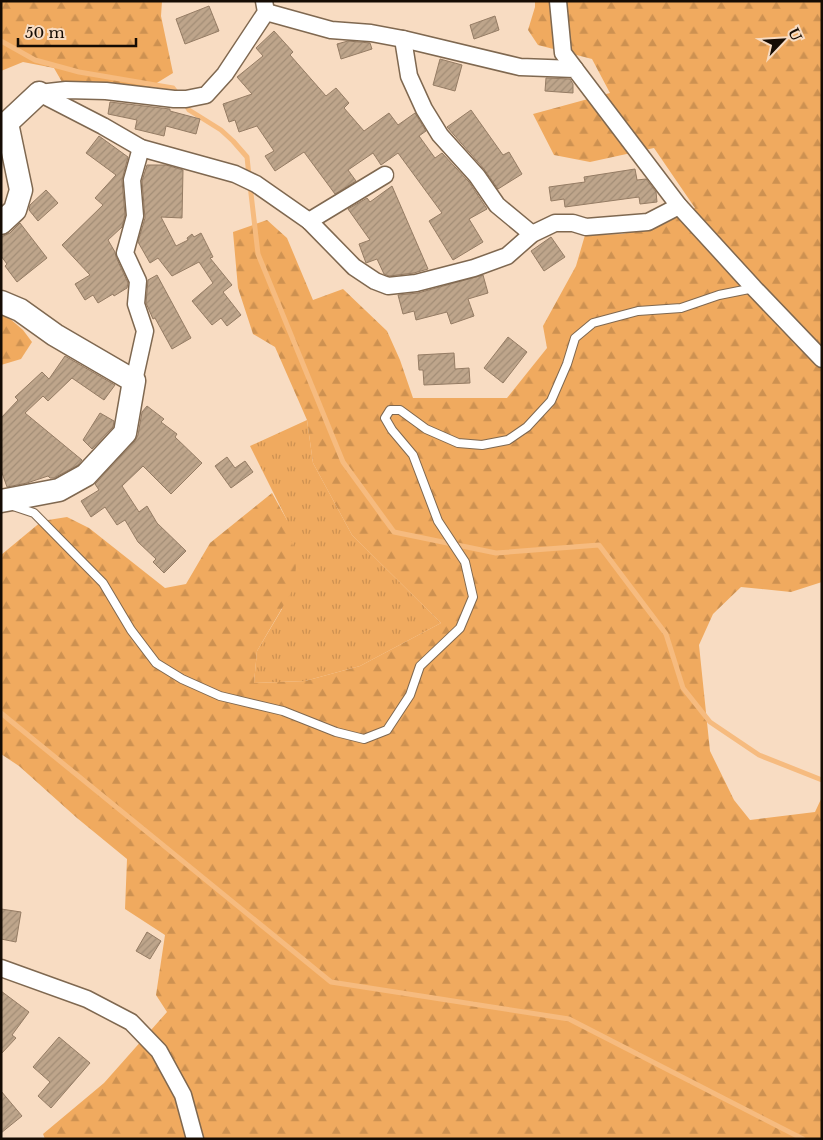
<svg xmlns="http://www.w3.org/2000/svg" width="823" height="1140" font-family="'Libre Baskerville',serif">
<defs>
<pattern id="grass-tufts" width="24" height="20" patternUnits="userSpaceOnUse" patternTransform="scale(1.25)"><rect width="24" height="20" fill="#f0aa5f"/><path d="M3 7l-1-3M5 7V3M7 7l1-3M15 17l-1-3M17 17v-4M19 17l1-3" fill="none" stroke="#cd9151"/></pattern>
<pattern id="forest-firs" width="22" height="20" patternUnits="userSpaceOnUse" patternTransform="scale(1.25)"><rect width="22" height="20" fill="#f0aa5f"/><path d="M5 1l3.5 6h-7zM16 11l3.5 6h-7z" fill="#cd9151"/></pattern>
<pattern id="building-hatch" width="6" height="6" patternUnits="userSpaceOnUse" patternTransform="scale(1.25)"><rect width="6" height="6" fill="#bea58b"/><path d="M-1 1l2-2M0 6l6-6M5 7l2-2" fill="none" stroke="#a28d76"/></pattern>
</defs>
<rect width="100%" height="100%" fill="#f8dcc2"/>
<path fill="url(#grass-tufts)" d="M307,420l6,43 39,72 89,88 -81,43 -55,15 -51,2 3,-32 25,-42 5,-89 -37,-74z"/>
<g fill="url(#forest-firs)">
<path d="M1,1h161l-1,15 12,57 -26,16 -85,-7 -8,-14 -31,-6 -22,9z"/>
<path d="M535,1h287v581l-31,10 -50,-5 -28,27 -14,31 11,106 24,49 16,20 65,-8 7,-15v342h-777l-2,-5 61,-51 63,-71 -11,-17 9,-60 -40,-26 2,-50 -50,-41 -58,-52 -18,-12v-199l41,-34 25,-4 22,11 76,60 21,-4 24,-41 62,-50 15,27 9,41 -1,25 -38,65 -3,32 51,-2 55,-15 81,-43 -89,-88 -39,-72 -6,-43 -32,-73 -22,-13 -15,-46 -5,-56 34,-12 20,18 26,62 30,-11 44,42 13,29 13,38h94l40,-50 -4,-22 33,-60 9,-31 37,-1 40,-9 33,-17 -41,-60 -64,14 -36,-7 -21,-41 77,-21 -18,-34 -54,-14 -10,-15 7,-23z"/>
<path d="M1,311l22,19 9,12 -11,17 -20,6z"/>
</g>
<g fill="none" stroke-linecap="round" stroke-linejoin="round">
<g stroke="#f6bb7f" stroke-width="5">
<path d="M1,41l34,19 44,12 94,16 6,8"/>
<path d="M184,102l5,8 32,20 12,11 14,16 2,19"/>
<path d="M250,185l8,69 85,208 51,70 102,21 103,-8 67,89 17,54 27,34 49,33 63,25"/>
<path d="M1,713l330,269 238,37 234,120"/>
</g>
</g>
<g fill="url(#building-hatch)" stroke="#957c64">
<path d="M209,6l10,25 -34,13 -9,-25z"/>
<path d="M495,16l4,14 -25,9 -4,-14z"/>
<path d="M274,31l19,21 -3,3 36,41 10,-8 13,15 -5,5 20,23 25,-18 9,12 17,-12 11,18 -7,5 16,22 7,-5 27,29 18,27 -18,10 14,23 -30,18 -24,-39 13,-8 -44,-60 -17,12 -8,-12 -25,17 8,11 -21,13 -31,-42 -29,19 -10,-15 9,-5 -17,-25 -18,6 -4,-12 -6,2 -6,-18 29,-10 -15,-17 26,-21 -7,-8z"/>
<path d="M348,41l22,2 2,6 -31,10 -4,-15z"/>
<path d="M440,59l22,6 -7,26 -22,-6z"/>
<path d="M546,78l24,1 3,5v9l-28,-2z"/>
<path d="M110,102l60,7v2l30,8 -4,15 -30,-8 -2,10 -29,-7 2,-9 -29,-6z"/>
<path d="M471,110l32,45 6,-3 13,22 -24,15 -14,-20 -37,-42z"/>
<path d="M99,136l29,21 -6,23 3,35 -3,12 -14,13 7,12 1,5 12,26 -1,5 -13,8 -1,-2 -15,9 -5,-8 -8,5 -10,-16 15,-9 -28,-30 41,-40 -8,-7 21,-23 -30,-22z"/>
<path d="M147,165h19l17,5 -1,48 -21,-1 15,29 12,-6 -1,-2 5,-4 2,3 7,-4 12,24 -3,1 22,27 -9,7 18,23 -14,11 -6,-8 -9,7 -20,-24 21,-18 -14,-21 -27,14 -14,-18 -8,5 -12,-21 7,-24 -3,-37z"/>
<path d="M635,169l2,11 9,-1 10,13 1,10 -17,2 -1,-7 -74,10 -1,-8 -13,2 -2,-14 36,-5 -1,-5z"/>
<path d="M392,186l36,83 -14,4 -25,3 -5,-2 -7,-15 -11,4 -7,-19 11,-4 -22,-31 19,-11 3,4z"/>
<path d="M46,190l12,13 -20,18 -9,-11 1,-5z"/>
<path d="M20,223l27,35 -30,24 -12,-16 2,-2 -6,-8v-19l9,-4z"/>
<path d="M551,237l14,20 -21,14 -13,-20z"/>
<path d="M157,275l34,63 -19,11 -17,-31 -2,1 -7,-16 2,-23z"/>
<path d="M483,275l5,18 -20,6 6,17 -23,8 -4,-12 -31,8 -2,-9 -11,3 -5,-19 20,-2z"/>
<path d="M508,337l19,15 -24,31 -19,-15z"/>
<path d="M454,353l1,16 14,-1 1,15 -46,2 -1,-15h-4l-1,-15z"/>
<path d="M65,356l50,29 -11,15 -32,-22 -24,23 -5,-5 -18,17 57,47 -4,5 -24,13h-4l-2,-2 -21,7 -20,4 -6,-17v-52l17,-18 -3,-3 27,-25 7,7z"/>
<path d="M147,406l17,13 -3,3 16,12 -2,3 27,26 -31,31 -28,-28 -21,20 17,26 8,-6 10,17 29,28 -22,22 -11,-11 3,-3 -18,-17 -13,-22 -8,5 -12,-18 -14,10 -10,-16 18,-11 -4,-6 40,-43 3,-6 4,-23z"/>
<path d="M100,413l14,8 -1,6 -21,22 -9,-9z"/>
<path d="M227,457l8,11 10,-7 8,11 -22,16 -16,-22z"/>
<path d="M1,909l20,3 -5,30 -15,-3z"/>
<path d="M147,932l14,9 -11,18 -14,-8z"/>
<path d="M1,991l28,21 -17,23 4,3 -15,16z"/>
<path d="M59,1037l31,26 -39,45 -13,-12 12,-14 -17,-15z"/>
<path d="M1,1091l21,25 -21,17z"/>
</g>
<g fill="none" stroke-linecap="round" stroke-linejoin="round">
<defs>
<path id="lane" d="M13,506l21,7 69,70 28,47 25,33 26,16 38,17 63,15 53,21 28,7 23,-9 23,-35 10,-29 40,-38 13,-31 -8,-35 -27,-41 -25,-66 -21,-25 -7,-12 5,-8h10l26,19 32,14 24,2 26,-5 19,-13 24,-26 16,-37 8,-26 18,-15 45,-12 43,-3 38,-13 35,-7"/>
<g id="street">
<path d="M558,1l5,52 12,16"/>
<path d="M266,12l65,18 40,3 32,6 117,28 55,2 104,137 75,82 68,71"/>
<path d="M403,39l6,37 15,33 16,26 37,41 20,29 35,29"/>
<path d="M39,93l64,33 38,22 94,26 21,10 53,37 45,46 21,14 13,5 28,-3 58,-15 33,-12 25,-22 23,-11h18l13,4 62,-5 31,-16"/>
<path d="M39,93l27,-3 40,1 68,8h12l20,-4 19,-21 41,-62 -2,-11"/>
<path d="M309,221l76,-46"/>
<path d="M134,381l11,-50 -9,-27 2,-23 -13,-28 10,-37 -3,-36 9,-32"/>
<path d="M1,968l86,31 44,23 28,29 24,44 12,44"/>
</g>
<g id="secondary">
<path d="M1,223l14,-13 6,-20 -14,-67 32,-30"/>
<path d="M1,302l19,8 35,25 79,46 -9,52 -39,42 -27,15 -58,11"/>
</g>
</defs>
<use href="#lane" stroke="#7f6850" stroke-width="10"/>
<use href="#street" stroke="#7f6850" stroke-width="19"/>
<use href="#secondary" stroke="#7f6850" stroke-width="25"/>
<use href="#lane" stroke="#fff" stroke-width="8"/>
<use href="#street" stroke="#fff" stroke-width="16"/>
<use href="#secondary" stroke="#fff" stroke-width="22"/>
</g>
<rect width="823" height="1140" fill="none" stroke="#150c04" stroke-width="5"/>
<g transform="translate(783 40) rotate(65)" stroke="#f8dcc2" stroke-width="4" paint-order="stroke">
<path d="M0-4L9 19L0 12L-9 19Z" fill="#150c04"/>
<text y="-8" font-size="14" font-weight="bold" text-anchor="middle" fill="#150c04">U</text>
</g>
<path d="M18 38v8h118v-8" fill="none" stroke="#150c04" stroke-width="2.5"/>
<text x="25" y="38" font-size="15" fill="#150c04" stroke="#f8dcc2" stroke-width="4" paint-order="stroke">50 m</text>
</svg>
